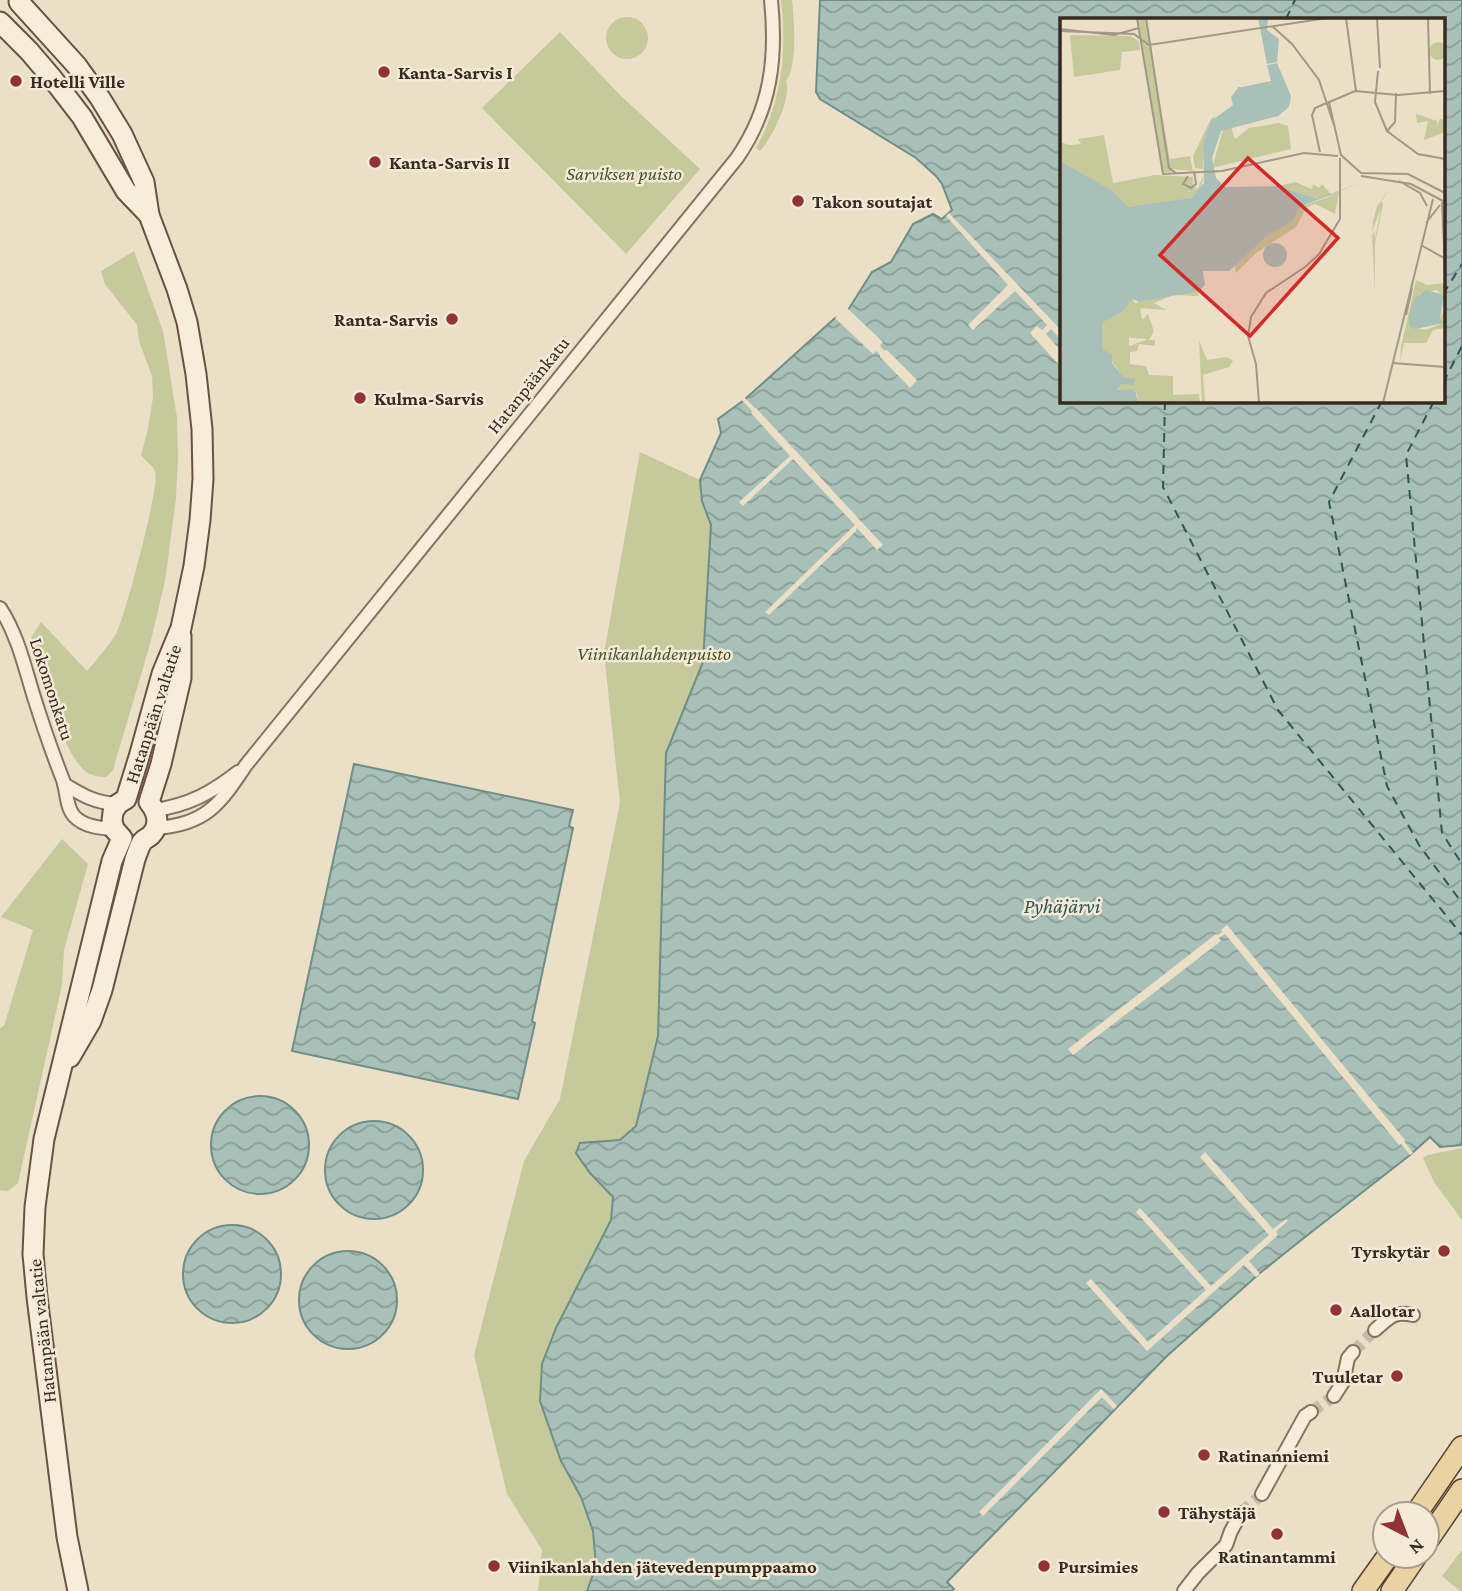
<svg xmlns="http://www.w3.org/2000/svg" width="1462" height="1591" font-family="'Crimson Pro',serif">
<defs>
<pattern id="water-waves" width="16" height="10" patternUnits="userSpaceOnUse" patternTransform="scale(1.75)"><rect width="16" height="10" fill="#a8c0b8"/><path d="M0 5q4-4 8 0t8 0" fill="none" stroke="#8a9c95"/></pattern>
</defs>
<rect width="100%" height="100%" fill="#ebdfc8"/>
<g fill="#c5c99c">
<path d="M781,0h11c2,19 6,66 -6,81 6,17 -14,57 -26,70l-4,-3c26,-46 31,-96 25,-148z"/>
<circle cx="627" cy="38" r="21"/>
<path d="M560,32l60,63 80,74 -74,85 -144,-146z"/>
<path d="M134,251l29,80 14,87 1,41 -2,39 -11,83 -15,63 -37,126 -7,7c-7,0 -15,-1 -21,-6 -25,-22 -43,-99 -54,-133l10,-16 46,49c10,-12 22,-25 30,-39 8,-16 44,-149 38,-161 -2,-5 -10,-11 -14,-16l7,-26 5,-32 -1,-21 -13,-35 -2,-16 -32,-41 -4,-13z"/>
<path d="M640,452l60,28 2,21 9,24 -8,137 -37,91 -8,283 -22,90 -16,14 -18,1 -26,12 14,20 23,24 -2,23 -55,108 -14,36 -2,37 21,60 20,36 12,34 3,35 -9,25h-49l4,-41 -35,-56 -33,-139 50,-194 36,-62 60,-296 -16,-150z"/>
<path d="M62,839l26,25 -24,86 -2,35 -44,198 -10,8 -8,-1v-162l4,-2 29,-96 -32,-13z"/>
<path d="M1462,1148v72l-28,-38 -11,-24 5,-3z"/>
<path d="M1462,1550v41h-2l-18,-15z"/>
</g>
<g fill="url(#water-waves)" stroke="#6f8e85" stroke-width="2" fill-rule="evenodd">
<path d="M820,0h642v1145l-22,2 -10,-10 -20,18 -110,86 -40,32 -93,83 -220,226 7,7 -3,2h-364l9,-25 -3,-35 -12,-34 -20,-36 -21,-60 2,-37 14,-36 55,-108 2,-23 -23,-24 -14,-20 4,-10 40,-3 16,-14 22,-90 8,-283 37,-91 8,-137 -9,-24 -2,-21 21,-47 -3,-14 26,-19 91,-82 13,-8 24,-38 19,-10 22,-38 20,-10 9,5 10,-9 -10,-26 -6,-8 -20,-18 -96,-59 -4,-7zM1061,19h382v382h-382z"/>
<path d="M354,764l219,46 -4,16 4,2 -41,193 3,2 -17,76 -226,-48z"/>
<circle cx="260" cy="1145" r="49"/>
<circle cx="374" cy="1170" r="49"/>
<circle cx="232" cy="1274" r="49"/>
<circle cx="348" cy="1300" r="49"/>
</g>
<g fill="#ebdfc8">
<path d="M949,213l112,117v10l-10,-11 -5,5 15,17v16l-31,-34 7,-7 5,4 5,-5 -32,-34 -42,39 -5,-5 40,-40 -62,-69z"/>
<path d="M846,307l37,35 -3,4 5,5 2,-1 30,30 -7,8 -30,-31v-2l-4,-4 -3,3 -38,-36 6,-8z"/>
<path d="M743,396l12,12h1l127,137 -6,5 -20,-22 -1,3 -87,84 -4,-3 90,-87 -62,-66 -50,47 -4,-4 51,-46 -39,-43 1,-2 -12,-13z"/>
<path d="M1227,925l178,215 -1,1 9,12 -3,2 -9,-11 -2,1 -174,-211 -6,4 2,3 -148,114 -5,-6 148,-115 2,1 4,-3 -1,-2z"/>
<path d="M1205,1152l68,77 13,-10 2,2 -12,10 2,4 -29,26 11,13 -4,3 -12,-12 -97,86 -61,-68 5,-4 57,63 58,-52 -70,-78 4,-4 71,78 58,-51 -69,-78z"/>
<path d="M1101,1389l16,17 -3,3 -12,-12 -119,119 -4,-4z"/>
</g>
<g fill="none" stroke-linecap="round" stroke-linejoin="round">
<g stroke="#315652" stroke-width="2" stroke-dasharray="9 7" stroke-linecap="butt">
<path d="M1286,19l9,-19"/>
<path d="M1443,294l19,-30"/>
<path d="M1443,383l19,-37"/>
<path d="M1165,401l-2,86 115,223 184,225"/>
<path d="M1382,401l-53,101 58,284 32,59 43,58"/>
<path d="M1434,401l-28,54 36,378 20,31"/>
</g>
<g stroke="#c7bba7" stroke-width="12" stroke-dasharray="12 6" stroke-linecap="butt">
<path d="M1353,1352l22,-22"/>
<path d="M1311,1412l23,-16"/>
<path d="M1241,1513l21,-19"/>
</g>
<defs>
<g id="street">
<path d="M0,608c17,26 24,56 33,86 9,29 19,58 30,86 4,12 3,27 11,36 10,11 27,12 40,13"/>
<path d="M64,784c20,12 31,19 54,20"/>
<path d="M155,810c34,-5 56,-17 83,-38"/>
<path d="M155,828c51,-3 65,-24 91,-63l491,-607c34,-49 40,-100 34,-158"/>
<path d="M1375,1330c15,-13 18,-19 38,-15"/>
<path d="M1334,1396l9,-14 5,-24 5,-6"/>
<path d="M1262,1494l43,-78 6,-4"/>
<path d="M1184,1591l14,-18 28,-28 5,-14 10,-18"/>
</g>
<g id="secondary">
<path d="M19,2l58,64 23,32 22,36 22,48 5,33 28,74 10,33 9,52 6,55 1,50 -3,41 -6,46 -13,62 -19,46 -23,83 -13,42 -8,5 -5,8 -1,9 2,8 8,9 -10,23 -68,278 -9,68 -2,47 4,43 30,240 11,54"/>
<path d="M0,22l29,29 23,27 30,39 44,74 23,24"/>
<path d="M70,1057l21,-36 11,-31 33,-131c2,-5 4,-12 7,-17 3,-4 5,-3 9,-7 10,-10 6,-23 -2,-33l12,-38 20,-86v-42"/>
</g>
<g id="primary">
<path d="M1416,1514l46,-67"/>
<path d="M1427,1541l35,-51"/>
<path d="M1363,1591l25,-35"/>
<path d="M1392,1591l24,-35"/>
</g>
</defs>
<use href="#street" stroke="#86725e" stroke-width="16"/>
<use href="#secondary" stroke="#685341" stroke-width="23"/>
<use href="#primary" stroke="#544032" stroke-width="24"/>
<use href="#street" stroke="#f7edda" stroke-width="12"/>
<use href="#secondary" stroke="#f7edda" stroke-width="19"/>
<use href="#primary" stroke="#ebd2a3" stroke-width="21"/>
</g>
<g fill="#913237" stroke="#f3ead7" stroke-width="2.5">
<circle cx="384" cy="72" r="7"/>
<circle cx="16" cy="81" r="7"/>
<circle cx="375" cy="162" r="7"/>
<circle cx="798" cy="201" r="7"/>
<circle cx="452" cy="319" r="7"/>
<circle cx="360" cy="398" r="7"/>
<circle cx="1444" cy="1251" r="7"/>
<circle cx="1336" cy="1310" r="7"/>
<circle cx="1397" cy="1376" r="7"/>
<circle cx="1204" cy="1455" r="7"/>
<circle cx="1164" cy="1512" r="7"/>
<circle cx="1277" cy="1534" r="7"/>
<circle cx="494" cy="1566" r="7"/>
<circle cx="1044" cy="1566" r="7"/>
</g>
<g text-anchor="middle" dominant-baseline="central" stroke-width="5" stroke-linejoin="round" paint-order="stroke">
<g font-size="19" font-weight="bold" fill="#372b21" stroke="#f3ead7" text-anchor="start">
<text x="398" y="72">Kanta-Sarvis I</text>
<text x="30" y="81">Hotelli Ville</text>
<text x="389" y="162">Kanta-Sarvis II</text>
<text x="812" y="201">Takon soutajat</text>
<text x="438" y="319" text-anchor="end">Ranta-Sarvis</text>
<text x="374" y="398">Kulma-Sarvis</text>
<text x="1430" y="1251" text-anchor="end">Tyrskytär</text>
<text x="1350" y="1310">Aallotar</text>
<text x="1383" y="1376" text-anchor="end">Tuuletar</text>
<text x="1218" y="1455">Ratinanniemi</text>
<text x="1178" y="1512">Tähystäjä</text>
<text x="1277" y="1556" text-anchor="middle">Ratinantammi</text>
<text x="508" y="1566">Viinikanlahden jätevedenpumppaamo</text>
<text x="1058" y="1566">Pursimies</text>
</g>
<g font-size="19" font-style="italic" fill="#4a5229" stroke="#f3ead7">
<text x="624" y="173">Sarviksen puisto</text>
<text x="654" y="653">Viinikanlahdenpuisto</text>
</g>
<g font-size="19" fill="#372b21" stroke="#f3ead7">
<text transform="translate(528 385) rotate(-51)">Hatanpäänkatu</text>
<text transform="translate(52 689) rotate(72)">Lokomonkatu</text>
<text transform="translate(153 714) rotate(-72)">Hatanpään valtatie</text>
<text transform="translate(42 1331) rotate(-96)">Hatanpään valtatie</text>
</g>
<g font-size="21" font-style="italic" fill="#315652" stroke="#f3ead7">
<text x="1062" y="906">Pyhäjärvi</text>
</g>
</g>
<g transform="translate(1060 18)">
<rect width="385" height="385" fill="#ebdfc8"/>
<path d="M78,0h7l27,154h-10zM10,17l61,1 8,6 1,8 -18,2 -2,18 -46,7zM369 33a9 9 0 1 1 18 0a9 9 0 1 1-18 0ZM164,90l-9,8 -12,28v25l-8,-1 -2,-12 18,-37zM356,96l21,7v6l3,-8 5,1v12l-21,8 4,-19 -11,2zM219,105l9,3 3,23 -79,19 11,-38 8,-3 4,12 14,-11zM44,117l9,48 42,-8 38,2v10l-11,-3 7,8 9,-4 6,-13 -5,20 -23,8 -48,4 -14,-15 -27,-11 -27,-19v-16l21,-2 -3,-5zM130,138l3,15 -22,-2 -1,-10zM235,164l17,7 1,-5 6,4 3,-4 9,10 8,-2 -4,22 -20,-10 -9,4 -10,19 -40,26 -20,20 -1,-8 32,-29 25,-14 8,-15 37,-13 -20,5 -38,-13zM330,170l-9,14 2,2 -8,40v47l-3,-55 2,-5 1,8 6,-31 -9,24 1,-11 4,-15zM356,262l11,5 18,-2v16l-8,-9 -18,4 -10,32 16,4 18,-7 -3,-5 5,-9v19l-12,2 -7,13h-22l-4,19 1,-15zM139,273l-1,5 -25,-1 -33,14v27l-11,1v9l17,-6 -4,-20 6,-6 6,17 -5,9h6v6l-16,-2 -2,7 -7,1v12l16,2 3,9 24,1v19l26,-1 1,9h-61l-2,-9 -20,-3 10,-14h-5l-14,-24 -6,-30 47,-23 25,-7zM139,322l8,20 20,-3 6,4 -4,6 -26,8 2,27 52,1h-55z" fill="#c5c99c"/>
<path d="M0,124l19,6 -5,7 11,15 33,19 30,-5 17,5 32,-2 -5,4h-40l6,4 -12,-4 -26,3 -60,-33zM73,281l2,4 14,-3 17,10 -26,-2 6,31 -23,-2 -4,26 -6,2 -1,-9 -9,-6 -1,-27 20,-11z" fill="#c5c99c"/>
<path d="M198,0h10l-1,12 12,9 -2,23 -10,2zM217,45l14,33 -2,11 -11,9 -57,15 -9,27 4,20 9,9 54,-1 38,13 45,-17 -62,25 -8,15 -25,14 -38,35h-26l2,14 -6,6 -60,11 -6,-3 -11,13 -20,11 1,27 9,4v9l11,14 12,2 -1,6 -12,-1 -5,6 17,-1 5,14h-79v-242l54,31 14,15 64,-9 12,-15 -1,-39 8,-23 22,-16 -2,-8 7,-9 33,-7 -4,-16zM203 237a12 12 0 1 1 24 0a12 12 0 1 1-24 0ZM366,272l18,5 -4,24 4,4 -29,6 -6,-3 1,-15 5,-13z" fill="#a8c0b8"/>
<path fill="none" stroke="#a8c0b8" stroke-width="3.5" d="M148,151l1,-19 8,-24 25,-18 -3,-21M0,225l116,-11 18,-15 15,-28M0,230l101,-7 28,-11 18,-25 3,-17M0,233l87,-4 49,-15 12,-21 3,-19M0,262l106,-14 27,-11 12,-13 6,-20 -2,-48"/>
<path fill="none" stroke="#a39785" stroke-width="2" d="M77,0l26,156 59,-3 82,-18 34,3M86,0l23,150 7,5M286,0l10,73M317,0l3,50M368,0l2,76M212,8l20,18 27,36 15,45M0,11l54,6 25,-7M0,13l74,3 15,11 178,-27M318,53l-3,31 12,29 31,23 27,5M269,84l12,53 20,18 47,1 37,19M327,113l8,-9 1,-29M260,134l-8,-37 3,-7 40,-17 43,4 47,-4M128,158l-5,8 8,4 5,-4 -2,-13M301,158l50,8 34,18M339,163l21,12 7,13M382,184l3,65M366,205l14,-18M361,227l23,13M244,250l15,-14 21,-35v-61M346,297l6,-27M332,345l53,4M199,385l-3,-39 -8,-28 3,-19 15,-24 39,-26M323,385l50,-204"/>
<path fill="#d62828" fill-opacity="0.15" stroke="#d62828" stroke-width="3.5" d="M188,140l90,80 -88,98 -90,-81z"/>
<rect width="385" height="385" fill="none" stroke="#372b21" stroke-width="3.5"/>
</g>
<g transform="translate(1406 1535) rotate(138)"><circle r="33" fill="#f3ead7" stroke="#a89e8e" stroke-width="2"/>
<path d="M0-5L12 26L0 18L-12 26Z" fill="#913237"/>
<text y="-10" font-size="19" font-weight="bold" text-anchor="middle" fill="#372b21">N</text>
</g>
</svg>
